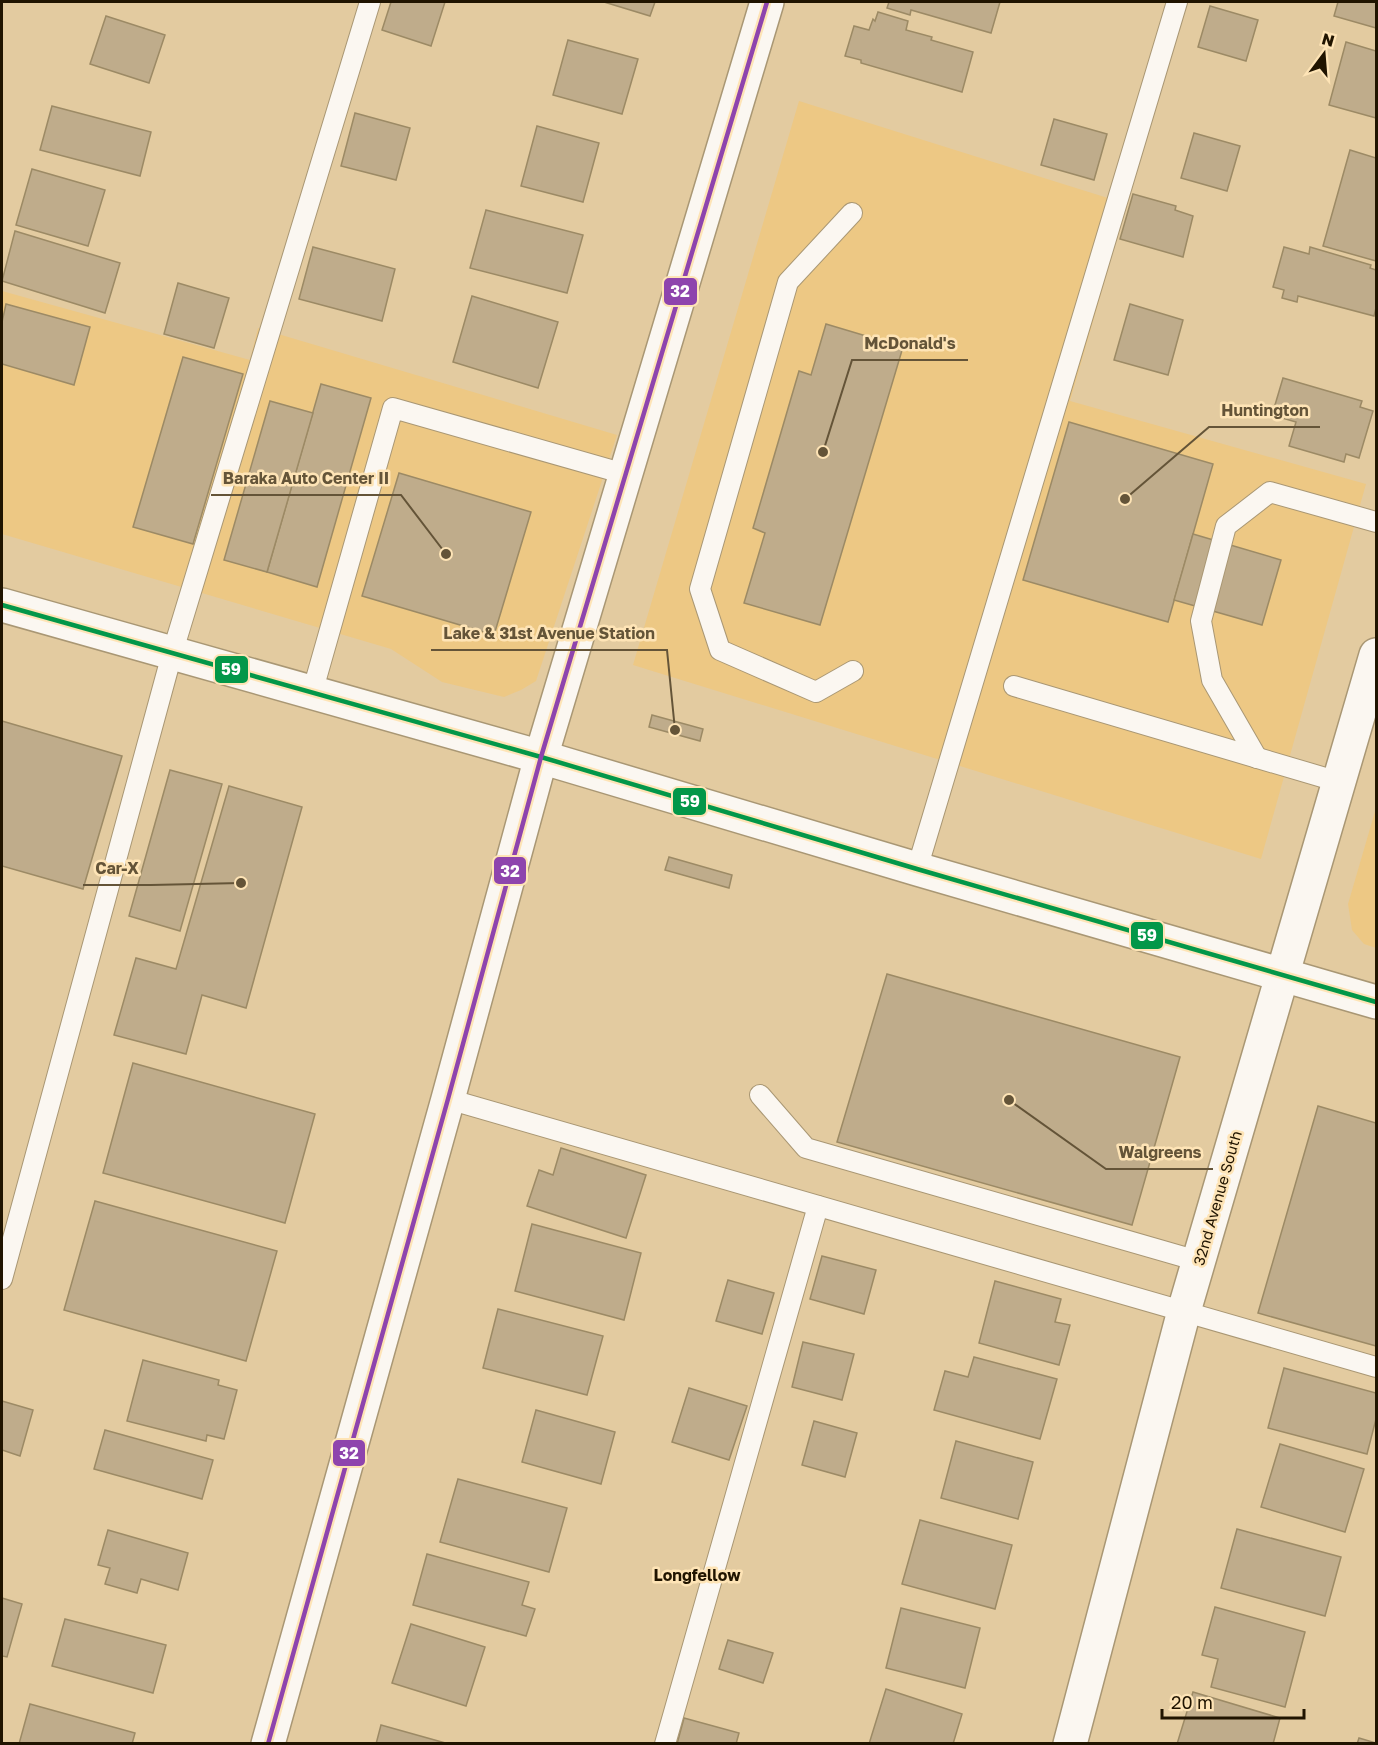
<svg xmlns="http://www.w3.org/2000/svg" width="1378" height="1745" font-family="'Golos Text',sans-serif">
<rect width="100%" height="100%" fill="#e3cba0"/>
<g fill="#edc884">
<path d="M799,101l328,103 -57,197 296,83 -105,375 -628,-194z"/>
<path d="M2,291l248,69 8,-32 359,107 -81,246 -15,9 -17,7 -62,-15 -51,-33 -389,-115z"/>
<path d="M1376,808v140l-12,-4 -12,-14 -4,-26z"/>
</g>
<g fill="#bfac8b" stroke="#9c8a65" stroke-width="1.5">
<path d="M391,2h54l-14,44 -49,-16z"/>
<path d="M604,2h51l-5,14z"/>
<path d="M889,2h111l-9,31 -80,-23 -1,5 -23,-7z"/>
<path d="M1338,2h38v26l-42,-12z"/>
<path d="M1210,6l48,14 -12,41 -48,-14z"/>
<path d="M878,12l30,9 -2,9 26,7 -1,3 42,12 -11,40 -101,-29v-3l-16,-4 9,-30 15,4 4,-11 2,2z"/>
<path d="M106,16l59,19 -16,48 -59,-19z"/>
<path d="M568,40l70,19 -16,55 -69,-19z"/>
<path d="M1346,42l30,9v67l-47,-13z"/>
<path d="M52,106l99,26 -11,44 -100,-26z"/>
<path d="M355,113l55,15 -14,52 -55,-14z"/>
<path d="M1054,119l53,15 -13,46 -53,-15z"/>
<path d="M537,126l62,17 -16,59 -62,-16z"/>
<path d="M1194,133l46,13 -13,45 -46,-13z"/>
<path d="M1350,150l26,8v103l-53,-15z"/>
<path d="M32,169l73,21 -17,56 -72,-21z"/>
<path d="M1133,194l43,12 -1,4 18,6 -10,41 -63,-18z"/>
<path d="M486,210l97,25 -16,58 -97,-25z"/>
<path d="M15,231l105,32 -15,50 -103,-32z"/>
<path d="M313,247l82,22 -13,52 -83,-22z"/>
<path d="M1284,247l25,7 1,-7 61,18 -1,3 6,2v38l-2,8 -76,-20 -1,6 -15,-4 2,-8 -11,-3z"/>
<path d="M178,283l51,15 -15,50 -50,-14z"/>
<path d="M472,296l86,26 -20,66 -85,-26z"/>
<path d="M6,304l84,23 -16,58 -72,-21v-42z"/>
<path d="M1130,304l53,16 -15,55 -54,-15z"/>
<path d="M826,324l77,23 -83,278 -76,-22 21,-70 -12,-5 46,-157 12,4z"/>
<path d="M183,357l60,17 -50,170 -60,-17z"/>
<path d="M1283,378l79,23 -2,6 13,4 -14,47 -13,-4 -2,8 -55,-16 7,-24 -24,-7z"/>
<path d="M321,384l50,14 -54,189 -50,-15z"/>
<path d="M270,401l43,12 -46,159 -43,-12z"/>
<path d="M1069,422l144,42 -45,158 -145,-42z"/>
<path d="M399,473l132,39 -37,123 -132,-39z"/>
<path d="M1193,534l88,26 -19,65 -88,-25z"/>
<path d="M652,715l51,14 -3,12 -51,-14z"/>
<path d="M2,721l120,35 -39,133 -81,-23z"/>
<path d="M170,770l52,14 -42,147 -51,-15z"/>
<path d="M229,786l73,21 -56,201 -44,-13 -16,59 -72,-19 22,-77 40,11z"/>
<path d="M669,857l63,18 -3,13 -64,-18z"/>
<path d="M887,974l293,83 -48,168 -295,-83z"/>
<path d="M133,1063l182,51 -30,109 -182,-50z"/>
<path d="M1318,1106l58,17v223l-118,-33z"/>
<path d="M561,1148l85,27 -20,63 -99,-32 12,-36 14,5z"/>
<path d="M95,1201l182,50 -31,110 -182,-51z"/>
<path d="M532,1224l109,29 -17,67 -109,-29z"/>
<path d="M822,1256l54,14 -12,44 -54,-15z"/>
<path d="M728,1280l46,13 -12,41 -46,-13z"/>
<path d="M995,1281l66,18 -6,23 15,3 -11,40 -80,-22z"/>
<path d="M498,1309l105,27 -16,59 -104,-27z"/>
<path d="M803,1342l51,12 -12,46 -50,-13z"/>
<path d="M974,1357l83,22 -17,60 -106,-29 11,-39 23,6z"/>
<path d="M143,1360l76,20 -1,5 19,5 -13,49 -17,-4 -1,6 -79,-20z"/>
<path d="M1284,1368l92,25v26l-9,35 -99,-26z"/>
<path d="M689,1388l58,18 -18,54 -57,-18z"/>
<path d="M2,1401l31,9 -13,46 -18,-6z"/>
<path d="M536,1410l79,22 -14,52 -79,-22z"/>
<path d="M814,1421l43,12 -12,44 -43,-12z"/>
<path d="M105,1430l108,30 -11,39 -108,-30z"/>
<path d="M956,1441l77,21 -15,57 -77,-21z"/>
<path d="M1280,1444l84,25 -19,63 -84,-25z"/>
<path d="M458,1479l109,29 -18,64 -109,-30z"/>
<path d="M920,1520l92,25 -17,64 -93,-25z"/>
<path d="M1237,1529l104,28 -16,59 -104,-28z"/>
<path d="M108,1530l80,23 -10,37 -37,-11 -4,14 -32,-9 5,-16 -12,-3z"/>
<path d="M427,1554l102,28 -7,23 13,4 -9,27 -113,-31z"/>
<path d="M2,1598l20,6 -15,53 -5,-1z"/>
<path d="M1215,1607l90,25 -20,75 -74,-20 7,-28 -16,-4z"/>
<path d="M901,1608l79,20 -15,60 -79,-20z"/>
<path d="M65,1619l101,26 -13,48 -101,-27z"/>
<path d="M411,1624l74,23 -19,59 -74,-23z"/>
<path d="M728,1640l45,13 -10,30 -44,-14z"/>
<path d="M886,1689l76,25 -9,30h-84z"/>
<path d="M1193,1692l87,26 -7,26h-96z"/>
<path d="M30,1704l105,29 -3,11h-113z"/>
<path d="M684,1718l55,15 -3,11h-59z"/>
<path d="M381,1725l68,19h-73z"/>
<path d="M1359,1738l17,5v1h-19z"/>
</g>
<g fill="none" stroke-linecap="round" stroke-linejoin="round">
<defs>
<g id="lane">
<path d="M852,213l-64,69 -88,307 20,61 96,42 37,-21"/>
<path d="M1014,686l325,96"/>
<path d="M312,693l81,-285 232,66"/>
<path d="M1257,758l-45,-78 -11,-59 25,-95 44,-34 106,30"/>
<path d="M917,869l260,-867"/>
<path d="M760,1095l46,53 392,113"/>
<path d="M448,1099l928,268"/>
<path d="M2,1279l170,-625 198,-652"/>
<path d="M665,1744l153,-538"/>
</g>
<path id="street" d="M1070,1744l114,-433 192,-656"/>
<path id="secondary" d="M268,1744l180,-645 93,-342 226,-755"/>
<path id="primary" d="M2,605l539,152 376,112 459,133"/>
</defs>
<use href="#lane" stroke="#a99774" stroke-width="22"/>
<use href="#street" stroke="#a99774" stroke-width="36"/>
<use href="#secondary" stroke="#a99774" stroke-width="36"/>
<use href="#primary" stroke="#a99774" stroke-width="36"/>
<use href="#lane" stroke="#fbf7f1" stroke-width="20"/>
<use href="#street" stroke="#fbf7f1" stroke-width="33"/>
<use href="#secondary" stroke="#fbf7f1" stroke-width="33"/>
<use href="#primary" stroke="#fbf7f1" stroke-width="33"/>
<defs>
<path id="bus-1" d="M2,605l539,152 376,112 459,133"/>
<path id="bus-2" d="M268,1744l180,-645 93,-342 226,-755"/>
</defs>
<use href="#bus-1" stroke="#fee4b6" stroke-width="9"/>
<use href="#bus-2" stroke="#fee4b6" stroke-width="9"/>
<use href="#bus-1" stroke="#039749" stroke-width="4.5"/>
<use href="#bus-2" stroke="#8e44ad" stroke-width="4.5"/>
</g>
<g text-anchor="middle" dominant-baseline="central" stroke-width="5" stroke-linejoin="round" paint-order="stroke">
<g font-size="15" fill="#201400" stroke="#fee4b6">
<text transform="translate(1217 1198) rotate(-74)">32nd Avenue South</text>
</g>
<g font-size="16" font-weight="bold" fill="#201400" stroke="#fee4b6">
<text x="697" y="1575">Longfellow</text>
</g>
</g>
<path fill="none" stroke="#645438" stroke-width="2" d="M823 452L852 360H968M1125 499L1209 427H1320M446 554L401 495H211M675 730L667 650H431M241 883L151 885H83M1009 1100L1106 1169H1213"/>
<g fill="#645438" stroke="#fee4b6" stroke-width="2">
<circle cx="823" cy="452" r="6"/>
<circle cx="1125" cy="499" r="6"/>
<circle cx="446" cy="554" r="6"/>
<circle cx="675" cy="730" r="6"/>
<circle cx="241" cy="883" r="6"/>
<circle cx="1009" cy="1100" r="6"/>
</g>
<g font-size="16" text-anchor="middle" font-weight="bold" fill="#645438" stroke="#fee4b6" stroke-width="5" stroke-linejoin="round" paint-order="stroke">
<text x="910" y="349">McDonald's</text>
<text x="1265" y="416">Huntington</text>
<text x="306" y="484">Baraka Auto Center II</text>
<text x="549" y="639">Lake &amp; 31st Avenue Station</text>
<text x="117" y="874">Car-X</text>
<text x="1160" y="1158">Walgreens</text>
</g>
<g stroke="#fee4b6" stroke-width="2">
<rect x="663" y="277" width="35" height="29" rx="6" fill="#8e44ad"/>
<rect x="214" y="655" width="35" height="29" rx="6" fill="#039749"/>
<rect x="672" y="787" width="35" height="29" rx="6" fill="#039749"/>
<rect x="493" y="856" width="34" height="29" rx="6" fill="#8e44ad"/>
<rect x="1130" y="921" width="34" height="29" rx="6" fill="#039749"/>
<rect x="332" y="1439" width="34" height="28" rx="6" fill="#8e44ad"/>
</g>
<g font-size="16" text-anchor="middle" font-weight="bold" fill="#fff">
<text x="680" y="297">32</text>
<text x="231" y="675">59</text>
<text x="690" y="807">59</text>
<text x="510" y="877">32</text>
<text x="1147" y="941">59</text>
<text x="349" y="1459">32</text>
</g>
<rect width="1378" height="1745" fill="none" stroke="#201400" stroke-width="6"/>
<g transform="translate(1324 54) rotate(16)" stroke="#fee4b6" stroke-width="4.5" paint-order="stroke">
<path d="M0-4.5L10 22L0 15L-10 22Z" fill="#201400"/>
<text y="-9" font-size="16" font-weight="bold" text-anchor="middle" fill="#201400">N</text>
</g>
<path d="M1162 1709v9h142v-9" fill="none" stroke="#201400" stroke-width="3"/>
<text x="1171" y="1709" font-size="18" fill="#201400" stroke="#fee4b6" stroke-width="4.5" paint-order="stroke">20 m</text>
</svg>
